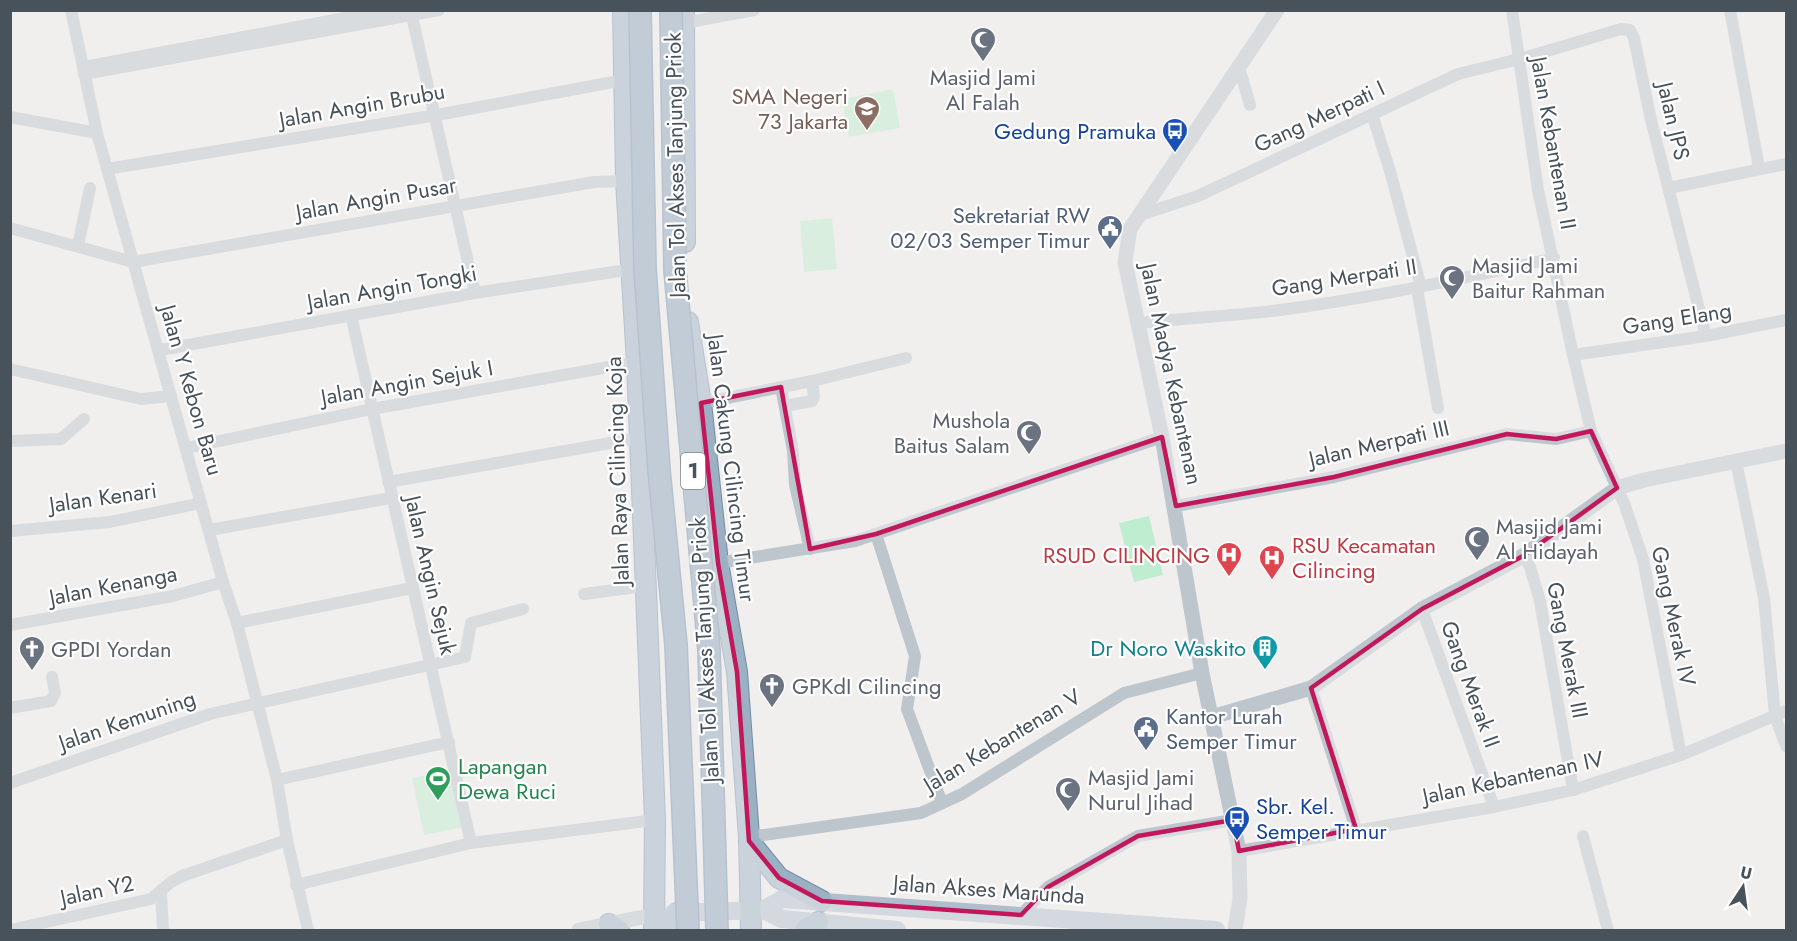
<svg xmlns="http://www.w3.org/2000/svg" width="1797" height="941" font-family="Jost,sans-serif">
<rect width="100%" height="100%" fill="#f1eeee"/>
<g fill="#bfedcf">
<path d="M893,89l7,39 -51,9 -7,-38z"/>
<path d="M832,218l5,51 -33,3 -4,-51z"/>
<path d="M1149,516l14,59 -29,7 -15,-59z"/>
<path d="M453,770l12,57 -41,8 -12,-57z"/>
</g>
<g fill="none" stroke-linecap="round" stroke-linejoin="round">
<defs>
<g id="trunk">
<path d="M623,10l3,171 11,181 18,458 -1,110"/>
<path d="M684,10l1,232"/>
<path d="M688,322l13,81 17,160 19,109 12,165 2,93"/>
<path d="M749,841l30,37 43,23"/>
<path d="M609,924l10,6"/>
<path d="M661,930l16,-17"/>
<path d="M805,930l13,-8"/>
</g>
</defs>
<use href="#trunk" stroke="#738da7" stroke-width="22"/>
<g stroke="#bdc6cd" stroke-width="12">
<path d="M71,10l26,123 126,449 14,41 40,157 10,60 21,90"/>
<path d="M1512,10l26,180 35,165 18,76 33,72 19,56 38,196"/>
<path d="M1730,10l29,158"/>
<path d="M411,12l64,281"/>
<path d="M684,23l70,-13"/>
<path d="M84,67l303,-57"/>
<path d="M1239,67l11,38"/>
<path d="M84,74l355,-64"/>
<path d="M1372,114l18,57 31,116"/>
<path d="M10,117l87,16"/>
<path d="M107,169l330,-54 187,-35"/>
<path d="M1669,188l117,-24"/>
<path d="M1140,215l58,-19 260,-122 69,-17 94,-28 9,1 4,8 17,82 55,216"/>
<path d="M10,228l123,34 461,-80 32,-1"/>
<path d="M78,246l12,-58"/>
<path d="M1417,288l21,120"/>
<path d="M351,315l120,528"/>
<path d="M1138,323c47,-5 95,-7 142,-13 92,-12 183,-31 274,-52"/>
<path d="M160,350l315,-57 158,-24"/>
<path d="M1573,355l133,-19 80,-16"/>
<path d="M10,369l131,30 30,-3"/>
<path d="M781,387l12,64 2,34 15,64"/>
<path d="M701,403l111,-22 94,-23"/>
<path d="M785,406l27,-5 2,-4 -2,-16"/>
<path d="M10,441l51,-2 23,-20"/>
<path d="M186,448l186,-39 265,-47"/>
<path d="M1736,461l28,137 11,118 11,30"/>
<path d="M388,482l251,-44"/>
<path d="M1176,506l158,-29 173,-43 49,5 35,-8"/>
<path d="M209,530l182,-32"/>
<path d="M10,531l100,-9 91,-19"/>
<path d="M876,534l39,122 -8,53 35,94"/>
<path d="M1523,556l7,11 10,34 33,189"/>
<path d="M718,563l137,-22 307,-104"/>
<path d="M584,594l61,-8"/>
<path d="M1422,609l72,198"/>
<path d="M237,623l175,-35"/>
<path d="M10,625l163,-29 50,-14"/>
<path d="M1311,688l45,141"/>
<path d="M10,708l41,-7 4,-8 -3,-16"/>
<path d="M277,780l172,-38"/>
<path d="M10,783l200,-69 255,-57 6,-34 52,-14"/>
<path d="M1583,836l25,94"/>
<path d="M749,837l172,-24 41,-19 162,-101 78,-20"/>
<path d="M1239,851l255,-44 79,-17 108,-35 105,-44"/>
<path d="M296,885l175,-42 184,-23"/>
<path d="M161,893l2,37"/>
<path d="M1021,915l27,-28 90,-51 95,-16"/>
<path d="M10,930l141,-31 20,-17 11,-6 105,-36"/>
</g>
<g stroke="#bdc6cd" stroke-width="15">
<path d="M1212,717l99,-29 111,-79 101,-53 94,-68 27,-8 142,-29"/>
<path d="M579,930l74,-15"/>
<path d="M1235,930l5,-32 -1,-47 -37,-178 -40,-236 -37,-175 5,-33 147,-219"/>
</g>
<g stroke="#afbecc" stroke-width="18">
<path d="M763,910l19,-11 434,31"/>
<path d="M673,913l90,-3 19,9 115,11"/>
</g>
<use href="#trunk" stroke="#9cb0c4" stroke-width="20"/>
<defs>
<g id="motorway-bridge">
<path d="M640,10l5,259 14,201 17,175 12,285"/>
<path d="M671,10l4,260 34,380 8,280"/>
</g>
</defs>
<use href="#motorway-bridge" stroke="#738da7" stroke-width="24" stroke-linecap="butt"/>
<use href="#motorway-bridge" stroke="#88a2bb" stroke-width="21"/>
</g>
<path d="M0 0H1797V941H0ZM781,387l29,162 66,-15 286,-97 14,69 158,-29 173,-43 49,5 35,-8 26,57 -94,68 -101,53 -111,79 45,141 -117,22 -6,-31 -95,16 -90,51 -27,28 -199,-14 -43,-23 -30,-37 -12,-169 -19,-109 -17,-160z" fill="#f1eeee" fill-opacity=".55" fill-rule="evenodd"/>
<path fill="none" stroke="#c2185b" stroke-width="4.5" stroke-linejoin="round" d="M781,387l29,162 66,-15 286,-97 14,69 158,-29 173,-43 49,5 35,-8 26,57 -94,68 -101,53 -111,79 45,141 -117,22 -6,-31 -95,16 -90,51 -27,28 -199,-14 -43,-23 -30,-37 -12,-169 -19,-109 -17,-160z"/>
<defs>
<symbol id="mosque-pin" viewBox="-11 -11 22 30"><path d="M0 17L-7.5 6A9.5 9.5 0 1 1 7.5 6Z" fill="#6b7280" stroke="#fff"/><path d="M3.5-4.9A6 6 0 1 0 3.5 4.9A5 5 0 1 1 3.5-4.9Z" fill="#fff"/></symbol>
<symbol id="school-pin" viewBox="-11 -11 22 30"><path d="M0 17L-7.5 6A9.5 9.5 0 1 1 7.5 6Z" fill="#8d6e63" stroke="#fff"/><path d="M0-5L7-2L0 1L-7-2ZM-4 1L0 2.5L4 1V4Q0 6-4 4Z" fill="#fff"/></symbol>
<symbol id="bus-pin" viewBox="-11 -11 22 30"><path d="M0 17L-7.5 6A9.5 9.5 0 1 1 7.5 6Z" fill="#1a4fb4" stroke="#fff"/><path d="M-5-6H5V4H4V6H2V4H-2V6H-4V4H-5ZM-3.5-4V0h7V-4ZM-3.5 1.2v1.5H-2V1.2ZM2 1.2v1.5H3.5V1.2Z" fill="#fff"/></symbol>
<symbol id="civic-pin" viewBox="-11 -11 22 30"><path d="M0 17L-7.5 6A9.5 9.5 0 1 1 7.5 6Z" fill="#5c6f8a" stroke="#fff"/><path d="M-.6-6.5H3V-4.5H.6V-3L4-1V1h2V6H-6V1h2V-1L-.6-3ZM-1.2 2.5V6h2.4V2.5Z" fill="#fff"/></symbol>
<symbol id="hospital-pin" viewBox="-11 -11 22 30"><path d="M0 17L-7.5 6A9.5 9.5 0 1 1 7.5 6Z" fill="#e0444e" stroke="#fff"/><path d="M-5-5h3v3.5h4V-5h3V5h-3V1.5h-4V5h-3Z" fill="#fff"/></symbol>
<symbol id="building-pin" viewBox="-11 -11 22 30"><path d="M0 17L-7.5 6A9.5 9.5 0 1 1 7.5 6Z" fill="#0f9aa8" stroke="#fff"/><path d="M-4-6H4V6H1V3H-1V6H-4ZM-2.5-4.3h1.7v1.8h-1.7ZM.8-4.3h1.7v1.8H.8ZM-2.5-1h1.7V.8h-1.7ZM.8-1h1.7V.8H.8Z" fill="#fff"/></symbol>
<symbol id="church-pin" viewBox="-11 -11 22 30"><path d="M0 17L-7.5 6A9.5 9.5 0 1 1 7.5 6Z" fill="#6b7280" stroke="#fff"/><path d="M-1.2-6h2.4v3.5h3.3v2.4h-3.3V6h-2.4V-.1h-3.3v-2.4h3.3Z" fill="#fff"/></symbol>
<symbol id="stadium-pin" viewBox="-11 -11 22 30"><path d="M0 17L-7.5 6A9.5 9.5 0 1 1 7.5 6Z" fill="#2e9e5b" stroke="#fff"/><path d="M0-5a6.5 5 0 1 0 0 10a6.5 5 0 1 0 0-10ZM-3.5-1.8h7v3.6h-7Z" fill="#fff"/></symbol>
</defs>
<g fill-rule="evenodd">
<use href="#mosque-pin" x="968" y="25" width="30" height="40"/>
<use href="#school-pin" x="852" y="94" width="30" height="40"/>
<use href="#bus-pin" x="1160" y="116" width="30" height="40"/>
<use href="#civic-pin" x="1095" y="213" width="30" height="40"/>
<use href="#mosque-pin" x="1437" y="263" width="30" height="40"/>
<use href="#mosque-pin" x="1014" y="418" width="30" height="40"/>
<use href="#mosque-pin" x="1462" y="524" width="30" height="40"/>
<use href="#hospital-pin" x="1214" y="540" width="30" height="40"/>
<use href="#hospital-pin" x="1257" y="543" width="30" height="40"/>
<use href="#building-pin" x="1250" y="633" width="30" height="40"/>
<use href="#church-pin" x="17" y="634" width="30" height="40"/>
<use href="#church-pin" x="757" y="671" width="30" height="40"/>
<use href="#civic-pin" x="1131" y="714" width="30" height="40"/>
<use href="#stadium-pin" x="423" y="764" width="30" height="40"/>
<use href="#mosque-pin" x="1053" y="775" width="30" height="40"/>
<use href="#bus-pin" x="1222" y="804" width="30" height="40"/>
</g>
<g text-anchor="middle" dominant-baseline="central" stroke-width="4.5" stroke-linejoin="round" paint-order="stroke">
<rect fill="#fff" stroke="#7e868c" stroke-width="1.5" x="681" y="453" width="24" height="36" rx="4.5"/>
<g font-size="21" font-weight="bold" fill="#47525b">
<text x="693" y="471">1</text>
</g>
<g font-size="22" fill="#5b616d" stroke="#fff" text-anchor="start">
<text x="983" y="77" text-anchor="middle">Masjid Jami<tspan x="983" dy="25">Al Falah</tspan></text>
<text x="1472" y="265">Masjid Jami<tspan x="1472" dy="25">Baitur Rahman</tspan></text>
<text x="1010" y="420" text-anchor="end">Mushola<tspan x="1010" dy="25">Baitus Salam</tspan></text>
<text x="1496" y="526">Masjid Jami<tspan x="1496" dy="25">Al Hidayah</tspan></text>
<text x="51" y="649">GPDI Yordan</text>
<text x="792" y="686">GPKdI Cilincing</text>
<text x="1088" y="777">Masjid Jami<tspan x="1088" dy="25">Nurul Jihad</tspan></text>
</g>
<g font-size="22" fill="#785e54" stroke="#fff" text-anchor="end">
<text x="848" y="96">SMA Negeri<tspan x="848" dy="25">73 Jakarta</tspan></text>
</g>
<g font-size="22" fill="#47525b" stroke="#fff">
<text transform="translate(362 105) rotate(-10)">Jalan Angin Brubu</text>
<text transform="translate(1319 116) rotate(-25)">Gang Merpati I</text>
<text transform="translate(1674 121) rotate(77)">Jalan JPS</text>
<text transform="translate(1554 143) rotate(80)">Jalan Kebantenan II</text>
<text transform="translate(675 165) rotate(-91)">Jalan Tol Akses Tanjung Priok</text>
<text transform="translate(376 198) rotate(-10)">Jalan Angin Pusar</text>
<text transform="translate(1344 277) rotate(-9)">Gang Merpati II</text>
<text transform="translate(392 287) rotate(-10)">Jalan Angin Tongki</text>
<text transform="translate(1677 318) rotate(-9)">Gang Elang</text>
<text transform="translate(1172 374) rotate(78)">Jalan Madya Kebantenan</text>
<text transform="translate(407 382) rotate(-10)">Jalan Angin Sejuk I</text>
<text transform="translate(192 390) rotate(74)">Jalan Y Kebon Baru</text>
<text transform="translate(1379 443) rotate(-13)">Jalan Merpati III</text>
<text transform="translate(732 468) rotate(83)">Jalan Cakung Cilincing Timur</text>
<text transform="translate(617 471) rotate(-92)">Jalan Raya Cilincing Koja</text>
<text transform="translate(103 497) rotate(-8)">Jalan Kenari</text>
<text transform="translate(431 575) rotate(77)">Jalan Angin Sejuk</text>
<text transform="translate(113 585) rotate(-11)">Jalan Kenanga</text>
<text transform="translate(1674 616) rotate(78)">Gang Merak IV</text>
<text transform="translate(704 650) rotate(-93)">Jalan Tol Akses Tanjung Priok</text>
<text transform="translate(1568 650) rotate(79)">Gang Merak III</text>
<text transform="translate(1471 684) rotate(70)">Gang Merak II</text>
<text transform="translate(127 720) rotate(-19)">Jalan Kemuning</text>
<text transform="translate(1002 740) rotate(-31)">Jalan Kebantenan V</text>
<text transform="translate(1513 777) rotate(-12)">Jalan Kebantenan IV</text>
<text transform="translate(989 889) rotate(4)">Jalan Akses Marunda</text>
<text transform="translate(97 890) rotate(-12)">Jalan Y2</text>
</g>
<g font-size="22" fill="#164399" stroke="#fff" text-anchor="end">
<text x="1156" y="131">Gedung Pramuka</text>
<text x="1256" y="806" text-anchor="start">Sbr. Kel.<tspan x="1256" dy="25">Semper Timur</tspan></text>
</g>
<g font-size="22" fill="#4e5e75" stroke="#fff" text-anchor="end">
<text x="1090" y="215">Sekretariat RW<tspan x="1090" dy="25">02/03 Semper Timur</tspan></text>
<text x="1166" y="716" text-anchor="start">Kantor Lurah<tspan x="1166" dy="25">Semper Timur</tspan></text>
</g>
<g font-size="22" fill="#be3a42" stroke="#fff" text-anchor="start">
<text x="1292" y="545">RSU Kecamatan<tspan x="1292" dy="25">Cilincing</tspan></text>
<text x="1210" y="555" text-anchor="end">RSUD CILINCING</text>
</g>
<g font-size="22" fill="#0d838f" stroke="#fff" text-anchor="end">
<text x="1246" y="648">Dr Noro Waskito</text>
</g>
<g font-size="22" fill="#27864d" stroke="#fff" text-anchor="start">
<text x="458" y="766">Lapangan<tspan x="458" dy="25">Dewa Ruci</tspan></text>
</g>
</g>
<rect width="1797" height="941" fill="none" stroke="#47525b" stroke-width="24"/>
<g transform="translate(1743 887) rotate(13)" stroke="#ffffff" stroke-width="4.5" paint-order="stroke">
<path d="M0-4.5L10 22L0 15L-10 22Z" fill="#47525b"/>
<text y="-9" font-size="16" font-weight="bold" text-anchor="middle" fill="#47525b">U</text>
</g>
</svg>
